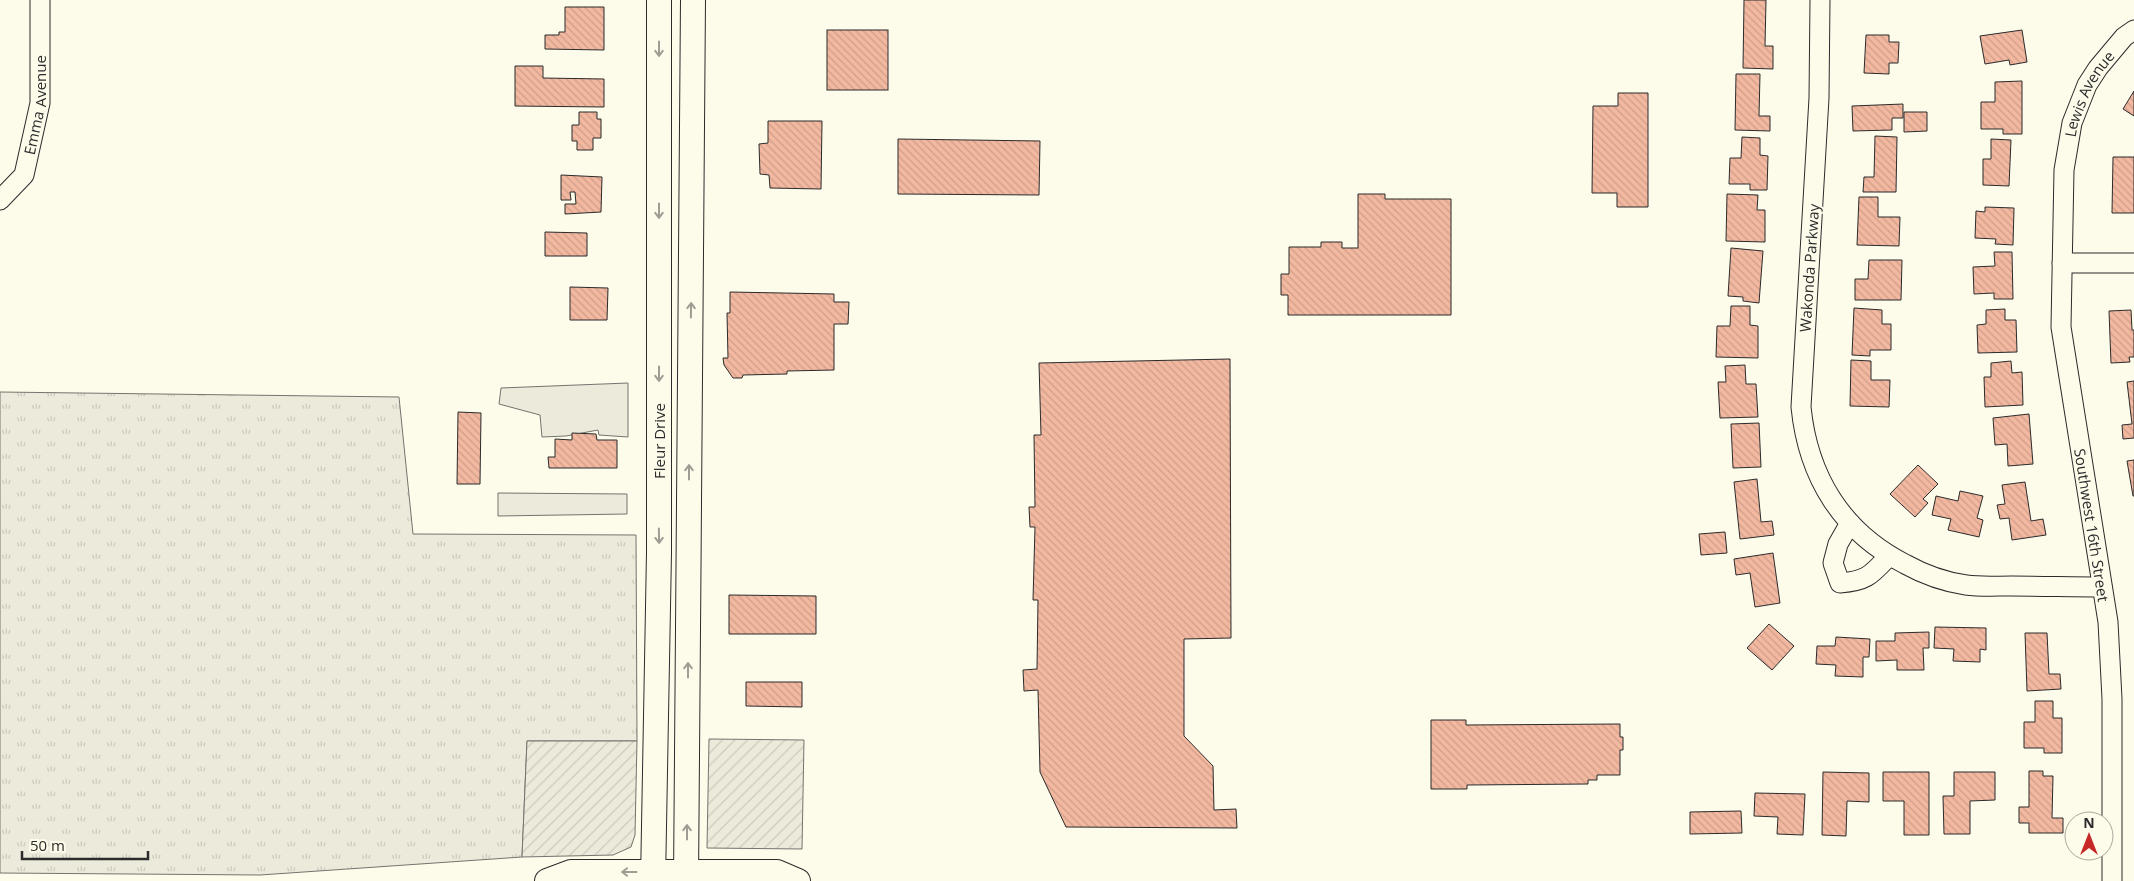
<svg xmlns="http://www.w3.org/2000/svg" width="2134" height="881" font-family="'Open Sans',sans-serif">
<defs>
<pattern id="grass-tufts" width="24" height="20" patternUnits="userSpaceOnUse" patternTransform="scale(1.25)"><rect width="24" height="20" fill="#ecebdb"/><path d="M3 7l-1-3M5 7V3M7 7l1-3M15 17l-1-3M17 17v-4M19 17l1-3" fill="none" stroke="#cbcabc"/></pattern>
<pattern id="garden-furrows" width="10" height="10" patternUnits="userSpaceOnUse" patternTransform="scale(1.25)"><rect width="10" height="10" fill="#ecebdb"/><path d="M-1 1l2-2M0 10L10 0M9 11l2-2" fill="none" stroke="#cbcabc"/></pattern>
<pattern id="building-back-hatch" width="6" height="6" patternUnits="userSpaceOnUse" patternTransform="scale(1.25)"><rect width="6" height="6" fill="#f2b8a0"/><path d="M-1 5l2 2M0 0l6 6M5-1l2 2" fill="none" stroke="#d09e8a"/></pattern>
</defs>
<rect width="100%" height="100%" fill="#fdfbea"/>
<path fill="url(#grass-tufts)" stroke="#74746e" d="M0,392l399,5 14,137 223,1 1,206h-110l-5,116 -262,18 -260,-2z"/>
<g fill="url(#garden-furrows)" stroke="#74746e">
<path d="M709,739l95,1 -2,109 -95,-1z"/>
<path d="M527,741h110l-2,94 -4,12 -18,8 -91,2z"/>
</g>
<g fill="#eceadb" stroke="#74746e">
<path d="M628,383v54l-29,-2 -1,-5 -32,6 -24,1 -2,-22 -41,-11 2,-16z"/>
<path d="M498,493l129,1v20l-129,2z"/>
</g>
<g fill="url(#building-back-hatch)" stroke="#2b2b2b">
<path d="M1744,0h22l-1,46h8v23l-30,-1z"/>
<path d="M565,7h39v43l-59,-1v-14h14v-3h6z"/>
<rect x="827" y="30" width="61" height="60"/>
<path d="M2022,30l5,32 -17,3 -1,-5 -24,4 -5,-28z"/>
<path d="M1866,35h23v7h10l-1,21h-9v11l-25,-1z"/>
<path d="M515,66h28v12l61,1v28l-89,-1z"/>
<path d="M1736,74h24l-1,42h11v15l-35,-1z"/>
<path d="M2022,81v53h-19v-5h-22v-27h14v-20z"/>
<path d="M2134,91v25l-11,-7z"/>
<path d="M1618,93h30v114h-31v-14h-25l1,-87h25z"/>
<path d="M1903,104v14h-11v12l-39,1 -1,-25z"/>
<path d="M579,112h18v7h4v19h-8v12h-16v-9h-5v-16h7z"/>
<path d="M1904,112h23v19l-23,1z"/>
<path d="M768,121h54l-1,68 -51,-1 -1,-13 -9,-1 -1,-30 9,-1z"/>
<path d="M1875,136l22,1 -1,55h-33l1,-15h10z"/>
<path d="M1742,137l18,1v17l8,1 -1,34h-17v-6h-21l1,-26h11z"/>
<path d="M898,139l142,2 -1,54 -141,-1z"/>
<path d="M1991,139l20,1 -2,46 -26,-1v-26h8z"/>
<path d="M2113,157h21v56h-22z"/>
<path d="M561,175l41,2 -1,35 -36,2v-10h11l-1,-12h-5l1,8h-10z"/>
<path d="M1358,194h27v5h66v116h-163v-20h-7v-21h8v-27h32v-5h21v6h16z"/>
<path d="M1727,194l31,1 -1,15h8v32l-39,-1z"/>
<path d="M1859,197h19v20h22l-1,29 -42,-1z"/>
<path d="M1985,207l29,1 -1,37 -18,-1 1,-5 -21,-1 1,-27 9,1z"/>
<path d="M545,232l42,1v23h-42z"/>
<path d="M1731,248l32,3 -4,52 -16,-2v-4l-15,-1z"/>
<path d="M1994,252h18l1,47h-19v-6l-20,1 -1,-27 22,-1z"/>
<path d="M1869,260h33l-1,40h-46v-21h13z"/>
<path d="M570,287l38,1 -1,32h-37z"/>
<path d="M730,292l104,2v8h15l-1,22h-14v46l-47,1v3l-44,1 -1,3h-9l-9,-13 -1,-7h5l-1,-45h3z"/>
<path d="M1731,306h19v19l8,1v32l-42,-1 1,-31h13z"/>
<path d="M1854,308l28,2v14h9v26h-21v6l-18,-1z"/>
<path d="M2005,309v11h11l1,32 -39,1 -1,-28 9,-1v-14z"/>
<path d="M2131,310l1,20h2v27h-5l1,5 -19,1 -2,-52z"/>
<path d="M1230,359l1,279 -47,1v97l29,30 1,44 22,-1 1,19 -171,-1 -26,-55 -2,-82 -14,1 -1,-21 14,-1 1,-69h-5l2,-73h-5l-1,-20h6l-1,-72h7l-2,-72z"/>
<path d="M1851,360l20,1v19h19l-1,27 -39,-1z"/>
<path d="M2011,361l1,12 10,-1 1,33 -38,2 -1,-30h7v-14z"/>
<path d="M1745,365l1,19h10l2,33 -38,1 -2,-36h8l-1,-16z"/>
<path d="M2134,381v57l-11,1 -1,-14 10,-1 -5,-42z"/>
<path d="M458,412l23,1 -1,71h-23z"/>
<path d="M2029,414l4,50 -25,2 -1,-22 -12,1 -2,-27z"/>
<path d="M1759,423l2,44 -28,1 -2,-44z"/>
<path d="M572,433l24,1 1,6h20v28h-68l-1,-11h7v-18l17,1z"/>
<path d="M2134,460v36h-1l-6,-35z"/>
<path d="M1918,465l20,19 -15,15 5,4 -13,14 -25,-23z"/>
<path d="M1757,479l4,43 11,-1 2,14 -34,4 -6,-57z"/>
<path d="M2025,482l6,39 12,-2 3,16 -34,5 -3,-22 -9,1 -3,-14 8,-1 -3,-19z"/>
<path d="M1960,491l23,5 -6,22 6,2 -4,17 -31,-7 3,-11 -19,-4 4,-19 22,5z"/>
<path d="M1725,532l2,21 -26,2 -2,-21z"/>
<path d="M1773,553l7,50 -25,4 -5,-34 -14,2 -2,-16z"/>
<path d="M729,595l87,1v38h-87z"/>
<path d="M1769,624l25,22 -22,24 -25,-22z"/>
<path d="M1935,627l51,1v22l-6,-1v13l-27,-1 1,-12 -20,-1z"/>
<path d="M1929,632v16h-6l1,22h-27v-10l-21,1v-20h19v-8z"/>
<path d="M2025,633h22l2,41h11l1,15 -34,2z"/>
<path d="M1836,637l34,2 -1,18h-6v20l-28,-1 1,-11 -20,-1 1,-18h18z"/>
<path d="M746,682h56v25l-56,-1z"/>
<path d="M2035,701h18v17h9v35h-18v-5h-20v-26h11z"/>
<path d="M1431,720h35v5l154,-1v13h3v13h-3v25h-23v5h-9v4l-121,1v4h-36z"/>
<path d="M2029,771h14v5h10l-1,42h11v15h-34v-10h-10v-16h10z"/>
<path d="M1823,772l46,1v29l-22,-1 -1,35 -24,-1z"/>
<path d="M1883,772h46v63h-25v-34h-21z"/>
<path d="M1954,772h41v28l-25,1v33h-26l-1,-38h11z"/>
<path d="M1755,793l50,1 -2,41 -26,-1 1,-17 -24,-1z"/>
<path d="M1741,811l1,22 -52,1v-22z"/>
</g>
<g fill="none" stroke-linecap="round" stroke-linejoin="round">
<defs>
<g id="minor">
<path d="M1820,0l-1,98 -18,309c7,70 41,125 104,157 18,10 40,18 61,21 14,2 30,1 45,1 31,0 61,1 91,1"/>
<path id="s1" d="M0,200l24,-25 16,-72v-103"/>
<path d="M2062,263h72"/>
<path d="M1850,523l-12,21 -5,19 7,20c27,-2 31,-8 49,-27"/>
<path id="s2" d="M2112,881v-182l-4,-77 -47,-295 3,-157 8,-47 15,-38 11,-17 26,-31 10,-7"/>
</g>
<g id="major">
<path d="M547,881l24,-9h206l21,9"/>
<path d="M653,881l6,-329v-552"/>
<path d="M686,881l7,-881"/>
</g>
</defs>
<use href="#minor" stroke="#2b2b2b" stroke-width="21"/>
<use href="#major" stroke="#2b2b2b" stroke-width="26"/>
<use href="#minor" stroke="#fdfbea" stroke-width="19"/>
<use href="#major" stroke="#fdfbea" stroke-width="24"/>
</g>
<defs><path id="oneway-shaft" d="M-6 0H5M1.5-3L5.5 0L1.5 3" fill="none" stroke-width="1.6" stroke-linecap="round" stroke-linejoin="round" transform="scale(1.25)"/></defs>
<g stroke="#9e9d94">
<use href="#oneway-shaft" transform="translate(659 49) rotate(90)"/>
<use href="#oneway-shaft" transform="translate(659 211) rotate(90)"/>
<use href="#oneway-shaft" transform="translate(691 310) rotate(-89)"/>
<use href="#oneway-shaft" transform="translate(659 374) rotate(90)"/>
<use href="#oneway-shaft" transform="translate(689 472) rotate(-90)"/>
<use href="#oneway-shaft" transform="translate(659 536) rotate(89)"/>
<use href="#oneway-shaft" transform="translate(688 670) rotate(-90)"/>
<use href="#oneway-shaft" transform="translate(687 832) rotate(-90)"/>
<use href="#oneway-shaft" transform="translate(629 872) rotate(-180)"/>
</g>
<g text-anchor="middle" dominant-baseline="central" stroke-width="4" stroke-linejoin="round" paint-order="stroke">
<g font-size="15" fill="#2b2b2b" stroke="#fdfbea">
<text stroke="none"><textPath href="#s2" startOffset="796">Lewis Avenue</textPath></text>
<text stroke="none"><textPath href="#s1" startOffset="106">Emma Avenue</textPath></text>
<text transform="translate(1809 268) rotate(-86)">Wakonda Parkway</text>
<text transform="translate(659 441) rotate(-90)">Fleur Drive</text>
<text transform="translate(2092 525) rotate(81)">Southwest 16th Street</text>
</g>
</g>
<g transform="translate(2089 836)"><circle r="24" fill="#fdfbea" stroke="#a9a89e"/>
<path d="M0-4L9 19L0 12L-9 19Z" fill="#c62828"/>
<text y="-8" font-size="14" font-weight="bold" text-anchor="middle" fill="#2b2b2b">N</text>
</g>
<path d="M22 851v8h126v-8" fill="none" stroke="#2b2b2b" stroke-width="2.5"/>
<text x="30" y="851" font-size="15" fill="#2b2b2b" stroke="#fdfbea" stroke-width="4" paint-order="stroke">50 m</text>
</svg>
